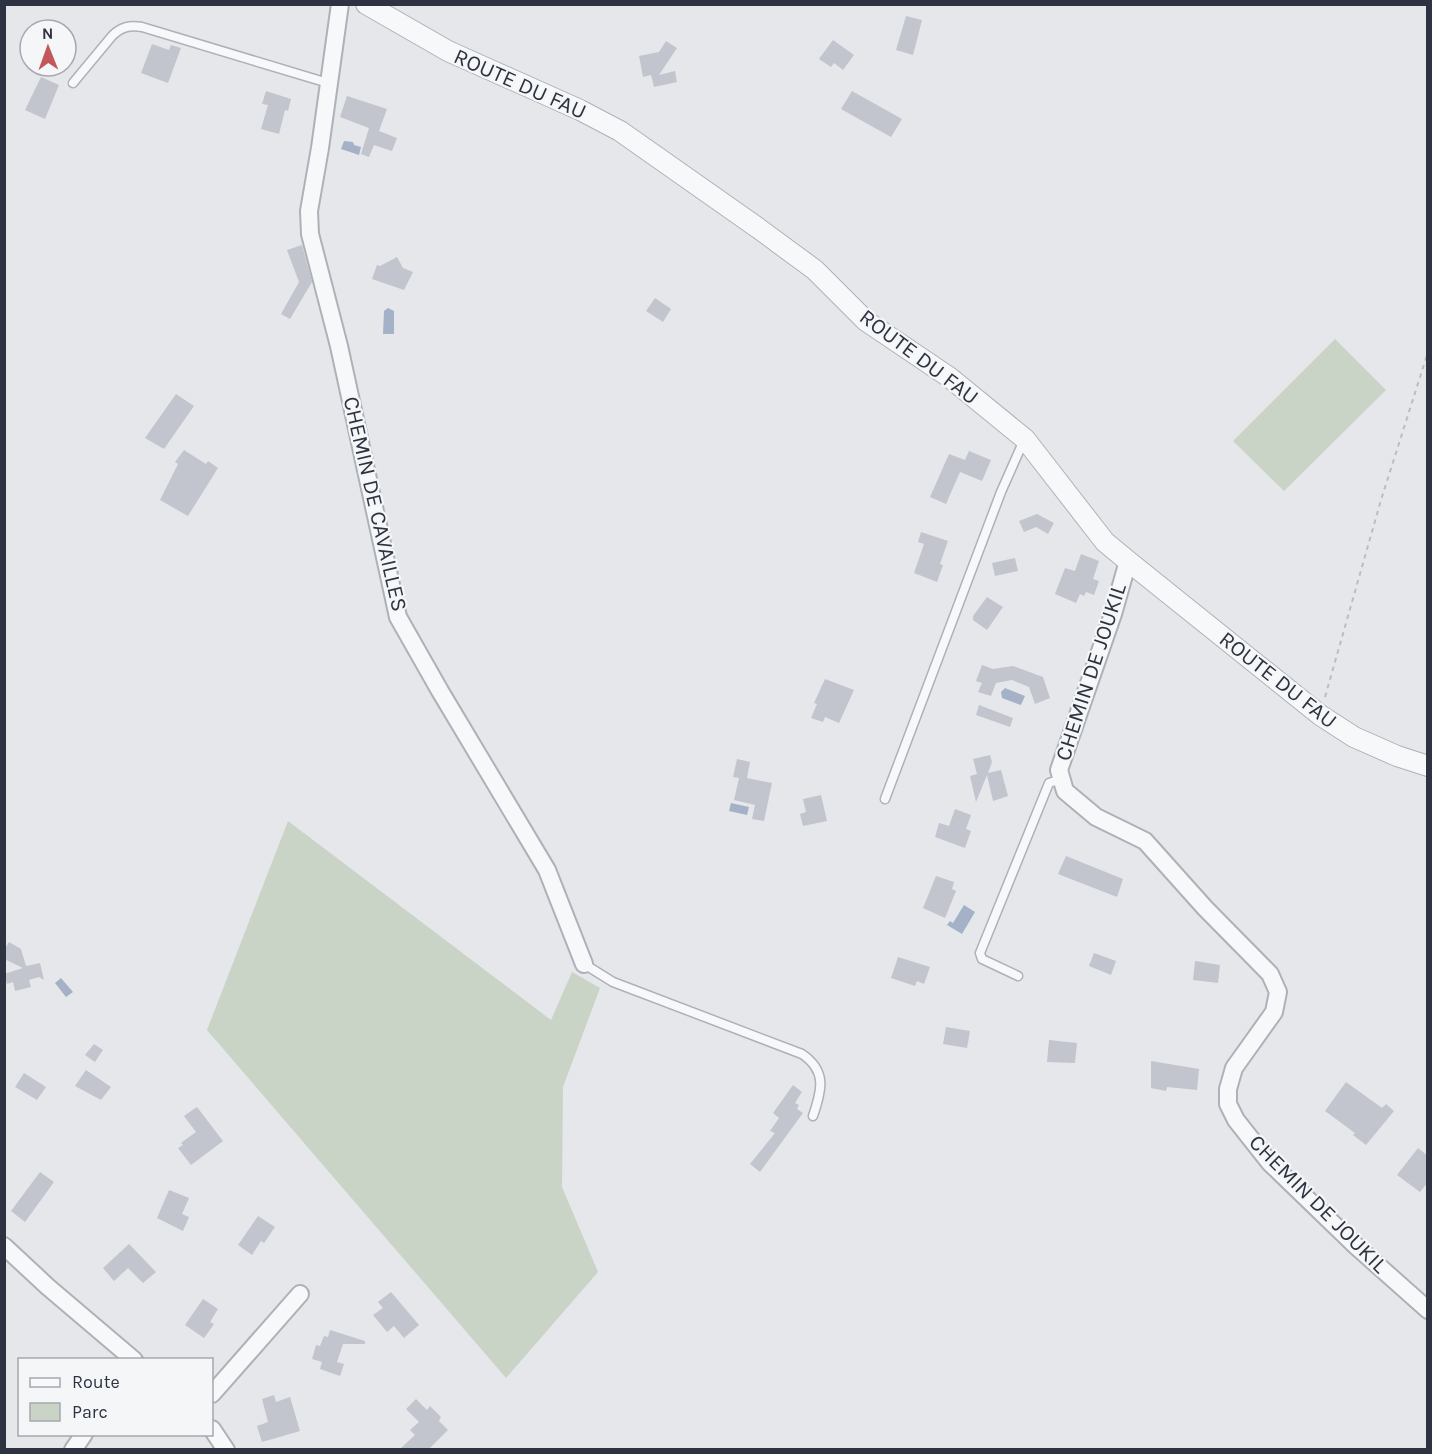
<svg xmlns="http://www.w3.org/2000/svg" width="1432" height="1454" font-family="Karla,sans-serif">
<rect width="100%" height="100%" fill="#e5e7eb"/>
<g fill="#c9d4c7">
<path d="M1335,339l51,51 -102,101 -51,-50z"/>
<path d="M288,821l263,199 21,-48 28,16 -37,99 -1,100 36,85 -92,106 -299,-348z"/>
</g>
<g fill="#a4b1c7">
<path d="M344,141l9,1 1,3 7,2 -2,8 -18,-6z"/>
<path d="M388,308l6,3v23h-11l1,-23z"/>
<path d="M1005,688l20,8 -4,9 -19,-7 -1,-6z"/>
<path d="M731,803l18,4 -2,8 -18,-4z"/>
<path d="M964,905l11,7 -13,22 -15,-9 3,-4 3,2z"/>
<path d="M61,978l12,14 -7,5 -11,-14z"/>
</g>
<g fill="#c2c5cd">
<path d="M906,16l16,4 -9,35 -17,-5z"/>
<path d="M833,40l21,15 -11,15 -9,-7 -3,4 -12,-8z"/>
<path d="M666,41l11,7 -18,27 16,-4 2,11 -23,5 -3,-12 -8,2 -4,-21 20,-4z"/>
<path d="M152,44l17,6 2,-5 10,3 -13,35 -27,-10z"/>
<path d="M41,77l18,8 -14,34 -20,-9z"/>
<path d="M266,91l25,8 -3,12 -3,-1 -6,24 -18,-5 7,-24 -6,-1z"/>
<path d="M852,91l50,28 -11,18 -50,-28z"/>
<path d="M347,96l40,13 -8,22 18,7 -5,13 -18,-6 -5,12 -8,-3 8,-26 -29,-11z"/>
<path d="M302,245l10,37 -22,37 -9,-5 18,-32 -12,-32z"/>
<path d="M397,257l6,11 10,4 -9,18 -32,-11 5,-14 3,1z"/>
<path d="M655,298l16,11 -8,13 -17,-11z"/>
<path d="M176,394l18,12 -30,43 -19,-11z"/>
<path d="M184,450l22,14 2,-3 10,7 -30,48 -28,-16 18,-36 -3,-2z"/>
<path d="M969,451l22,9 -9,21 -22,-9 -14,32 -16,-7 19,-43 16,6z"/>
<path d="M1037,514l17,9 -6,11 -12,-7 -12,5 -5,-11z"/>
<path d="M921,532l27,9 -8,23 3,1 -6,17 -23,-9 10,-29 -6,-2z"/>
<path d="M1081,554l18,7 -6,18 6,2 -5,14 -8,-3 -2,4 -4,-2 -4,9 -21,-9 10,-26 10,3z"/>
<path d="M1015,558l3,13 -23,5 -3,-13z"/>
<path d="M987,597l16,10 -16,23 -14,-10v-4z"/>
<path d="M982,665l11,4 20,-3 30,11 7,21 -15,6 -6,-17 -17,-7 -16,3 -5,13 -13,-4 4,-9 -6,-2z"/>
<path d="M825,679l29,11 -15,33 -14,-6 -2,5 -12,-4 6,-14 -3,-1z"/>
<path d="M979,705l34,13 -3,9 -34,-12z"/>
<path d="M990,755l2,7 -4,11 13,-3 7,26 -15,5 -6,-26 -11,27 -6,-26 7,-2 -4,-15z"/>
<path d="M737,759l13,3 -3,16 25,5 -8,38 -12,-2 3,-14 -21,-5 5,-22 -6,-1z"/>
<path d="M821,795l6,26 -24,5 -3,-12 6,-2 -3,-13z"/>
<path d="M955,809l16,6 -5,14 5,2 -6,17 -30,-11 4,-14 10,3z"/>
<path d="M1066,856l57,23 -6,18 -59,-23z"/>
<path d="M936,876l18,6 -2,7 4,2 -11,27 -22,-10z"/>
<path d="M9,942l12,7 5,17 14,-3 4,17 -5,-3 -10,3 2,7 -16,4 -2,-9 -6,2 -3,-10 19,-6 -19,-9v-9z"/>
<path d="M1094,953l22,8 -5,14 -22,-9z"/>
<path d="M898,957l32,10 -6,17 -7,-3 -2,5 -24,-8z"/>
<path d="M1195,961l25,4 -2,18 -25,-3z"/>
<path d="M946,1027l24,4 -3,17 -24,-4z"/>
<path d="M1049,1040l28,3 -2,20 -28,-1z"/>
<path d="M94,1044l9,6 -8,12 -10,-7z"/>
<path d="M1151,1061l48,8 -2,21 -30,-3 -1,4 -15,-3z"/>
<path d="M86,1070l25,17 -10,13 -26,-14z"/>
<path d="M24,1073l22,14 -9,13 -22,-13z"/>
<path d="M1346,1082l36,26 4,-4 8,7 -28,34 -13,-10 2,-2 -30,-22z"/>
<path d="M793,1085l9,7 -7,11 4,2 -2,4 6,4 -43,59 -10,-8 25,-31 -5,-2 9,-13 -6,-5z"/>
<path d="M197,1107l26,34 -32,24 -13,-17 5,-3 -2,-2 15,-11 -12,-16z"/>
<path d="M1418,1148l10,8v26l-8,10 -23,-17z"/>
<path d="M40,1172l14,10 -29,40 -14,-11z"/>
<path d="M169,1190l20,8 -7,16 7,3 -6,14 -26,-13z"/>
<path d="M258,1216l17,11 -11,16 -3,-2 -9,14 -14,-10z"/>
<path d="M129,1244l27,28 -13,11 -15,-15 -14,13 -11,-13z"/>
<path d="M391,1292l28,33 -15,13 -10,-12 -7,6 -14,-17 10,-7 -5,-6z"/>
<path d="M203,1299l15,10 -8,13 4,2 -10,14 -19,-13z"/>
<path d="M330,1330l35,11v3h-22l-6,18 7,2 -4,12 -20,-7 2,-7 -10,-3 4,-14 4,1 4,-10 4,1z"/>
<path d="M274,1395l2,7 14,-5 10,34 -38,11 -5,-16 11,-4 -6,-23z"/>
<path d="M416,1399l11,11 3,-4 11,11 -2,4 9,9 -19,19h-29l15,-14 -5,-5 9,-8 -13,-13z"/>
</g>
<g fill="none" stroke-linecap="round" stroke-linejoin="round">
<defs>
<g id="service">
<path d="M73,83l39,-47c9,-9 17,-11 30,-9l186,56"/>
<path d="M885,799l116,-307 23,-52"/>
<path d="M584,964l29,18 189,72c25,17 20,36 11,62"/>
<path d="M1018,976l-36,-17 -2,-6 69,-170 12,-4"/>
</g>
<g id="minor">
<path d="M340,4l-20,144 -11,63 1,23 29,112 59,271 42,74 107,179 37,94"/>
<path d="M1128,561l-15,53 -54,156 6,21 31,26 49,24 60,67 65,66 8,18 -4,20 -40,56 -6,21v15l8,16 34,43 86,83 72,64"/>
<path d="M4,1246l44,41 86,73"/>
<path d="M212,1394l88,-100"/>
<path d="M212,1429l14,21"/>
<path d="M73,1450l11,-16"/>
</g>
<path id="tertiary" d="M366,4l82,47 132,59 40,21 138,97 57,42 51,51 83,56 76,62 80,103 23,19 192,154 34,22 43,19 31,10"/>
</defs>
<use href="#service" stroke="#aeb1b8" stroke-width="11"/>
<use href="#minor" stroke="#aeb1b8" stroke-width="20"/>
<use href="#tertiary" stroke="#aeb1b8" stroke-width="22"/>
<path stroke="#bbbdc3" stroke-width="2" stroke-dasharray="4.5 4.5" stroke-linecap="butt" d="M1325,697l56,-197 47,-148"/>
<use href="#service" stroke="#f7f8fa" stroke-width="8"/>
<use href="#minor" stroke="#f7f8fa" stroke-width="16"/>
<use href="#tertiary" stroke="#f7f8fa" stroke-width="20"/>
</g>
<g text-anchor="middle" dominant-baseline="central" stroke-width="4.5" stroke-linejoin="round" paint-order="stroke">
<g font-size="22" fill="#2e3342" stroke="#f4f6f8">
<text transform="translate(520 84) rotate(24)">ROUTE DU FAU</text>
<text transform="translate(919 357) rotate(37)">ROUTE DU FAU</text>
<text transform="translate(375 504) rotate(77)">CHEMIN DE CAVAILLES</text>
<text transform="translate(1091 672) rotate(-72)">CHEMIN DE JOUKIL</text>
<text transform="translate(1278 680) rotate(38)">ROUTE DU FAU</text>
<text transform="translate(1318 1204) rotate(45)">CHEMIN DE JOUKIL</text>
</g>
</g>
<rect width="1432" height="1454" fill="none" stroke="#2e3342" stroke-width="12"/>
<rect x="18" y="1358" width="195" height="78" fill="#f4f6f8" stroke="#a5a8af" stroke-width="1.5"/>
<rect x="30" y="1378" width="30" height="9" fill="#f7f8fa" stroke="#a5a8af" stroke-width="1.5"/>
<text x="72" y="1388" font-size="18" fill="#2e3342">Route</text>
<rect x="30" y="1403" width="30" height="18" fill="#c9d4c7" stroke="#a5a8af" stroke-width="1.5"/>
<text x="72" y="1418" font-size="18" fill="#2e3342">Parc</text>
<g transform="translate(48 48) rotate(359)"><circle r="28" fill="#f4f6f8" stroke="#a5a8af" stroke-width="1.5"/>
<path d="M0-4.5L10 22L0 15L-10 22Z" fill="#c2585b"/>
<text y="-9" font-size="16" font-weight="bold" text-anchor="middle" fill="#2e3342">N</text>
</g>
</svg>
